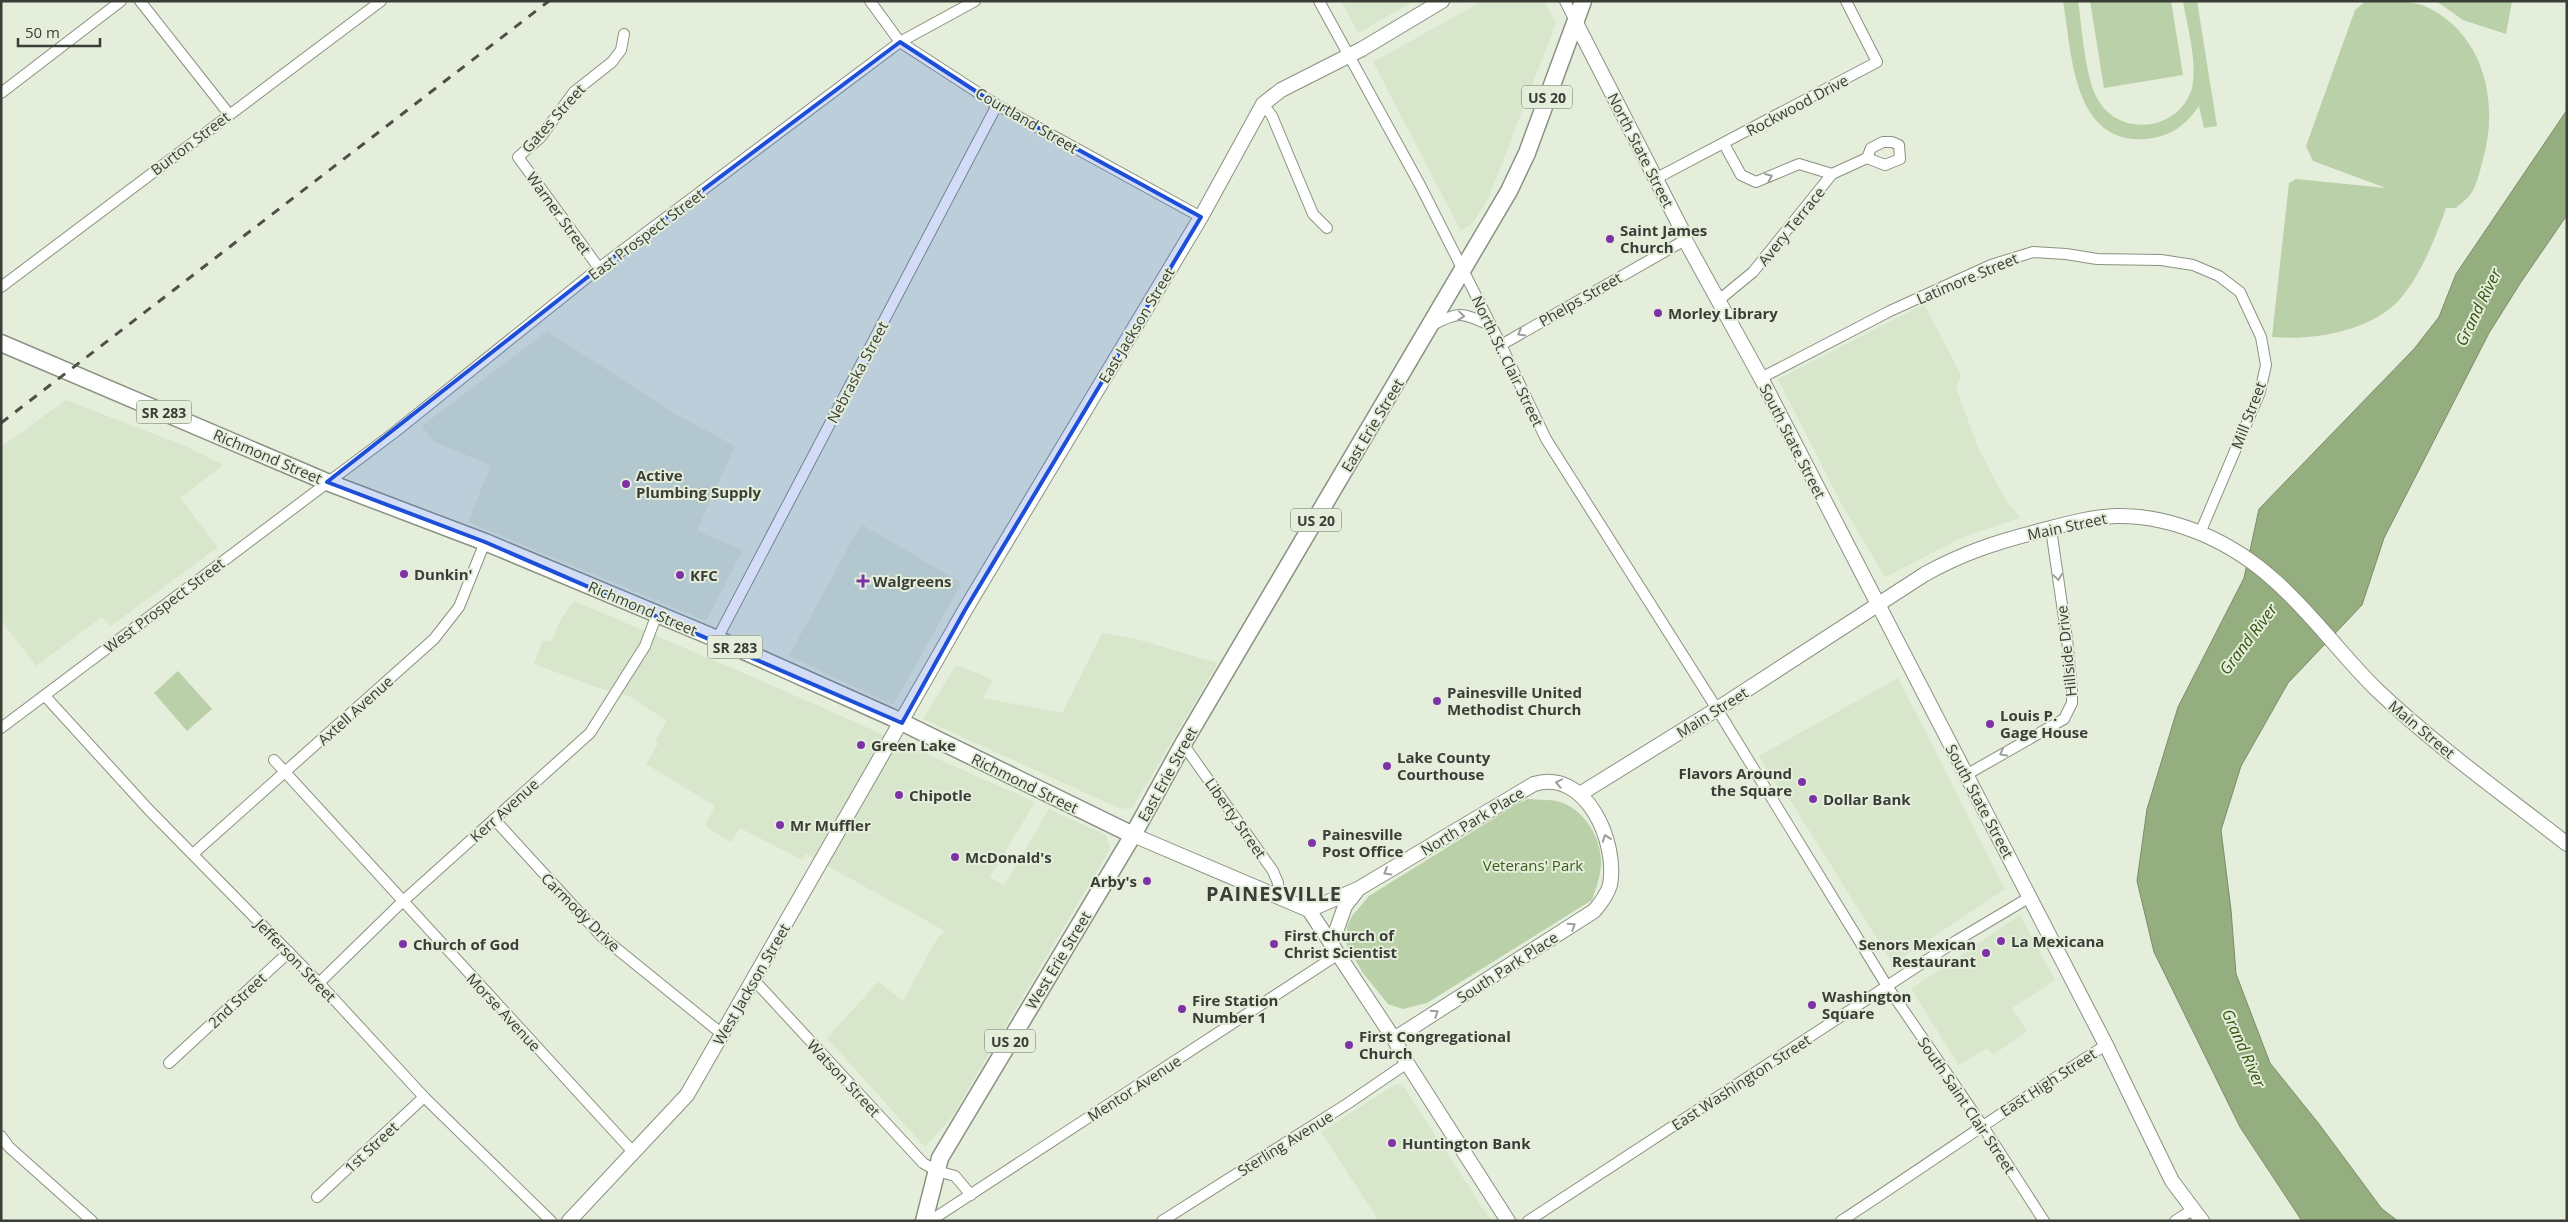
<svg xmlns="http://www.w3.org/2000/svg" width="2568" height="1222" font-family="'Open Sans',sans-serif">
<rect width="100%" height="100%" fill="#e4eedb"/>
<g fill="#d8e6cc">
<path d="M1341,1h73l-56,32z"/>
<path d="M1483,1h61l12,22 -68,176 -15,24 -12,8 -88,-169z"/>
<path d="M1924,304l37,71 -5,12 22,61 27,51 15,19 -55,18 -80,41 -44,-74 -63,-124z"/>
<path d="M547,331l130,84 58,31 -38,85 46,19 -37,71 -238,-99 23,-57 -57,-23 -12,-16z"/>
<path d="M66,400l119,46 38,19 -43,33 38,49 -107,79 -9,-9 -66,49 -35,-46v-173z"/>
<path d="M861,524l101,59 -69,122 -104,-49z"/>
<path d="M574,601l181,77 280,124 -45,75 14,9 45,-77 57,26 4,14 -159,269 -26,29 -98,-109 51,-56 25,19 35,-64 7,-6 -139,-77 -3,6 -63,-32 -9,14 -26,-16 10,-20 -69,-42 12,-20 -3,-3 12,-20 -38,-25 -33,-9 -62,-23 9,-24 8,2 10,-23z"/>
<path d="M1102,633l30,5 86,25 -85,144 -12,2 -198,-90 33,-54 37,15 -10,18 79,15z"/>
<path d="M1898,678l107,211 -112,75 -103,-164 -15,-17 -16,-27z"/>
<path d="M2020,915l35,65 -43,28 15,23 -34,24 -6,-7 -28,17 -48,-76z"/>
<path d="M1396,1084h5l3,3 87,134h-112l-58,-89z"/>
</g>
<g fill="#bad0a8">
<path d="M2063,1h15c4,26 7,76 19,97 21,40 82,34 95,-10 6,-24 -5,-62 -9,-87h14l20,125 -13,2 -5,-22c-13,19 -29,31 -53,33 -74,6 -74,-87 -83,-138z"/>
<path d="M2090,1h81l12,74 -79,13z"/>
<path d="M2366,1c17,0 40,-1 56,4 61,25 78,96 61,154 -3,11 -6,27 -13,36 -4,5 -10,9 -14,13h-10c-11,31 -24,65 -46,91 -28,32 -88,42 -128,38l17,-154 7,-4 90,9 -73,-27 -7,-15 49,-136z"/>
<path d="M2436,1h76l-6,33 -43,-14z"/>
<path d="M178,671l34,38 -25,22 -33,-38z"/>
<path d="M1528,799c11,1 25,0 35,4 23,9 40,38 38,63 -1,11 -5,23 -9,34l-165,103 -24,6 -15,-5 -25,-31 -16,-27v-20l5,-10 17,-20 148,-92z"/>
</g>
<path fill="#95ae7f" stroke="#7a8c69" d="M2567,110v105l-46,67 -32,51 -105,205 -22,67 -74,78 -47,83 -20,64 10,80 5,64 34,89 49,61 63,85 16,12h-96l-62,-94 -86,-175 -17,-71 10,-72 31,-102 66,-129 15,-69 155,-160 25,-32 17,-43z"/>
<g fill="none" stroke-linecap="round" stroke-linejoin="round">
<defs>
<g id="street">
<path d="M140,1l89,113"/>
<path d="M870,1l30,41 97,63 204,112"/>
<path d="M1319,1l101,184 81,160 45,94 171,270 170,277 95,139 62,96"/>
<path d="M1565,1l10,20"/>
<path d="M1,93l120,-92"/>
<path d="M1263,104l9,12 41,98 14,14"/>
<path d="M1883,142h9l7,3 1,14 -15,6 -18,-7 4,-10z"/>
<path d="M1724,144l17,31 15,7 43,-18 33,10"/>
<path d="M1655,179l222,-117 -31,-61"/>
<path d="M599,268l-81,-111 22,-19 34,-46 38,-30 9,-12 3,-16"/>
<path d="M1,287l380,-286"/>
<path d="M1719,300l34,-28 79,-98 35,-16"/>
<path d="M1431,326c29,-16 31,-13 61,0"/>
<path d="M1501,345l184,-105"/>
<path d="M1761,378l129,-67 101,-46 42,-13 33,2 31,5 64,1 32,5 26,11 21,16 21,45 5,28 -6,27 -60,141"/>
<path d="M717,639l280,-534"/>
<path d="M45,696l104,114 170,173 105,114 127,124"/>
<path d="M1,728l394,-296 204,-164 301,-226 75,-41"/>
<path d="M1183,744l90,127 5,12v14"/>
<path d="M274,760l360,393"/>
<path d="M1966,775l98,-56 8,-16v-12l-5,-52 -16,-110"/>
<path d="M494,819l107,117 121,98"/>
<path d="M194,853l240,-214 25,-32 26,-65"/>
<path d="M754,980l169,183 14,8 18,5 16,19"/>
<path d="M319,983l83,-81 188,-169 55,-87 12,-32"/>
<path d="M169,1063l120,-111"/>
<path d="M1,1136l8,11 83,74"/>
<path d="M317,1197l107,-100"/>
<path d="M930,1221l407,-266"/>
<path d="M1162,1221l185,-117 60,-41"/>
<path d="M1528,1221l428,-280 74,-44"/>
<path d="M1841,1221c89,-58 175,-119 265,-176"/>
<path d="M2175,1221l17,-11"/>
</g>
<g id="secondary">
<path d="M1575,21l107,209 3,10 76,138 345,667 66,136 30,40"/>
<path d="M1580,794l137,-85 208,-135c38,-21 69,-31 111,-42 27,-7 53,-15 80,-16 58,-1 116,26 158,64 38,33 67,75 103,110 59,56 126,104 190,154"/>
<path d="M1133,835l176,75 85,129 13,24 101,158"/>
<path d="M1309,910l49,-21 176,-105c52,-16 84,58 76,101 -3,10 -9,18 -16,26l-200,128"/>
<path d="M1332,943l13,-37 11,-14"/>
<path d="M569,1221l118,-126 278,-485 236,-393 62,-113 18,-14 81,-41 80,-48"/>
</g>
<g id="primary">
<path d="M1,343l326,139 158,60 232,97 174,78 242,118"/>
<path d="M924,1221l16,-63 193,-323 50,-91 326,-553 18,-38 56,-152"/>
</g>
</defs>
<use href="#street" stroke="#899281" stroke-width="12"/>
<use href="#secondary" stroke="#899281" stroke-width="16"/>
<use href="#primary" stroke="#899281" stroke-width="19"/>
<use href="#street" stroke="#fff" stroke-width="10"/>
<use href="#secondary" stroke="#fff" stroke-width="14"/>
<use href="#primary" stroke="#fff" stroke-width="16"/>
<path stroke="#4b5048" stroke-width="3" stroke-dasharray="9 9" stroke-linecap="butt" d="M1,423l548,-422"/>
</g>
<defs><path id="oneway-chevron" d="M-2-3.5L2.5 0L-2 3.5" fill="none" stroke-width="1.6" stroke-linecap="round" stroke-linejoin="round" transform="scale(1.25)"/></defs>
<g stroke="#9c9e9b">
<use href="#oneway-chevron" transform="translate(1769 177) rotate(-23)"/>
<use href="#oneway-chevron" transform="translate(1461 316) rotate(6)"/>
<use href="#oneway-chevron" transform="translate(1521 333) rotate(149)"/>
<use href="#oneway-chevron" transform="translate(2058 577) rotate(82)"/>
<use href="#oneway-chevron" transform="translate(2003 753) rotate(151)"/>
<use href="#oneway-chevron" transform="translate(1559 783) rotate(-169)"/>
<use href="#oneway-chevron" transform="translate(1606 838) rotate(-110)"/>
<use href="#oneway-chevron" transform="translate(1387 872) rotate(149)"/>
<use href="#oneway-chevron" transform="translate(1572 926) rotate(-33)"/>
<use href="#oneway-chevron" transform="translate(1435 1013) rotate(-33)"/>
</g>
<path fill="#1d4ed8" fill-opacity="0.2" stroke="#1d4ed8" stroke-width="4" stroke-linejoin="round" d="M900,42l97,63 204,112 -236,393 -63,113 -417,-181 -158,-60 272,-214z"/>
<g fill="#7d33a5" stroke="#e4eedb" stroke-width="2">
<circle cx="1610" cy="239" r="5"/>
<circle cx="1658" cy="313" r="5"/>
<circle cx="626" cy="484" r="5"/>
<circle cx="404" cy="574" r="5"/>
<circle cx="680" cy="575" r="5"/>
<path d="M860.5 573.5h5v5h5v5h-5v5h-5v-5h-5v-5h5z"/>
<circle cx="1437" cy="701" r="5"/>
<circle cx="1990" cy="724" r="5"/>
<circle cx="861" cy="745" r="5"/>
<circle cx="1387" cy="766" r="5"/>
<circle cx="1802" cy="782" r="5"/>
<circle cx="899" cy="795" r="5"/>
<circle cx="1813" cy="799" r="5"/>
<circle cx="780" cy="825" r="5"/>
<circle cx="1312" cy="843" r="5"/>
<circle cx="955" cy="857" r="5"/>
<circle cx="1147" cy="881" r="5"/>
<circle cx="2001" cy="941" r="5"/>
<circle cx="403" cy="944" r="5"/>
<circle cx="1274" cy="944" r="5"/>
<circle cx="1986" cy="953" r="5"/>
<circle cx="1812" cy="1005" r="5"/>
<circle cx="1182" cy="1009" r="5"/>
<circle cx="1349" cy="1045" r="5"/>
<circle cx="1392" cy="1143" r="5"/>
</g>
<g text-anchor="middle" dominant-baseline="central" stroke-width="4" stroke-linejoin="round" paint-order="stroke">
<g fill="#e4eedb" stroke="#6d7368" stroke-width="1">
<rect x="1522" y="85.5" width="50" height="23" rx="4"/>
<rect x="136.5" y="400.5" width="55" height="23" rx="4"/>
<rect x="1291" y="508.5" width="50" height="23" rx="4"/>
<rect x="707.5" y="635.5" width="55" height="23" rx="4"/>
<rect x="985" y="1029.5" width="50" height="23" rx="4"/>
</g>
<g font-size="14" font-weight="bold" fill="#3a3e37">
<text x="1547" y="97">US 20</text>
<text x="164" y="412">SR 283</text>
<text x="1316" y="520">US 20</text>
<text x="735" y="647">SR 283</text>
<text x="1010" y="1041">US 20</text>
</g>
<g font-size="15" fill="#3a3e37" stroke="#e4eedb">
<text transform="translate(1797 105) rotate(-28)">Rockwood Drive</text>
<text transform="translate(553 118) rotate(-48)">Gates Street</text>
<text transform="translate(1027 120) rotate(30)">Courtland Street</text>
<text transform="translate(190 143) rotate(-37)">Burton Street</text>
<text transform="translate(1641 150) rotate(63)">North State Street</text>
<text transform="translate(559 213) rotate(54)">Warner Street</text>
<text transform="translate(1791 226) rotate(-51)">Avery Terrace</text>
<text transform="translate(646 234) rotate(-37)">East Prospect Street</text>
<text transform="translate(1967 278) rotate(-23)">Latimore Street</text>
<text transform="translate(1580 299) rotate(-30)">Phelps Street</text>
<text transform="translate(1136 325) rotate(-59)">East Jackson Street</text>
<text transform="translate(1508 361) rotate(64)">North St. Clair Street</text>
<text transform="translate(857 372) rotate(-62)">Nebraska Street</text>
<text transform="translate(2248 415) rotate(-69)">Mill Street</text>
<text transform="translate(1372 425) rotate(-59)">East Erie Street</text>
<text transform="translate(1793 441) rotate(63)">South State Street</text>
<text transform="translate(268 456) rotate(23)">Richmond Street</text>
<text transform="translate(2067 526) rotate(-12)">Main Street</text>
<text transform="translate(164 605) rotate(-37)">West Prospect Street</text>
<text transform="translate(643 608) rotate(23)">Richmond Street</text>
<text transform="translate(2066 651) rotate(-96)">Hillside Drive</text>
<text transform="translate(355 710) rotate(-42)">Axtell Avenue</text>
<text transform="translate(1712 712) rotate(-32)">Main Street</text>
<text transform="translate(2422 729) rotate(40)">Main Street</text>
<text transform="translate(1167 774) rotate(-61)">East Erie Street</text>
<text transform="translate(1025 783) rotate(26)">Richmond Street</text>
<text transform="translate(1980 801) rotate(62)">South State Street</text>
<text transform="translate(504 810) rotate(-42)">Kerr Avenue</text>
<text transform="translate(1236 818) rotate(55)">Liberty Street</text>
<text transform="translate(1472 821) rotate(-31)">North Park Place</text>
<text transform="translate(581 912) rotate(45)">Carmody Drive</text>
<text transform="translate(296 960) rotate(46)">Jefferson Street</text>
<text transform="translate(1058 960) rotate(-59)">West Erie Street</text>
<text transform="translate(1507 967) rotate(-33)">South Park Place</text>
<text transform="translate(751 984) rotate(-60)">West Jackson Street</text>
<text transform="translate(237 1000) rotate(-43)">2nd Street</text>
<text transform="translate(504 1012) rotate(47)">Morse Avenue</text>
<text transform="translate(844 1078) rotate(47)">Watson Street</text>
<text transform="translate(1741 1082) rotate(-33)">East Washington Street</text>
<text transform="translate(2048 1082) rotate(-33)">East High Street</text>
<text transform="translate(1134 1088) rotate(-33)">Mentor Avenue</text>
<text transform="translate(1967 1105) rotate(56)">South Saint Clair Street</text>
<text transform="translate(1285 1143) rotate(-32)">Sterling Avenue</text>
<text transform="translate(371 1147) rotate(-43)">1st Street</text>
</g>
<g font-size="15" font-weight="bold" fill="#3a3e37" stroke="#e4eedb" text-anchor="start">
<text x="1620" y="230">Saint James<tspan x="1620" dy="17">Church</tspan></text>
<text x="1668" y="313">Morley Library</text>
<text x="636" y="475">Active<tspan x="636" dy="17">Plumbing Supply</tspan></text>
<text x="414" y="574">Dunkin'</text>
<text x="690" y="575">KFC</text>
<text x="873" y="581">Walgreens</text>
<text x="1447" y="692">Painesville United<tspan x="1447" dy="17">Methodist Church</tspan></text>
<text x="2000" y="715">Louis P.<tspan x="2000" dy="17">Gage House</tspan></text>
<text x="871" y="745">Green Lake</text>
<text x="1397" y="757">Lake County<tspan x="1397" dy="17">Courthouse</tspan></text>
<text x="1792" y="773" text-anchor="end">Flavors Around<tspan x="1792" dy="17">the Square</tspan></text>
<text x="909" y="795">Chipotle</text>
<text x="1823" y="799">Dollar Bank</text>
<text x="790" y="825">Mr Muffler</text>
<text x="1322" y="834">Painesville<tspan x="1322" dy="17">Post Office</tspan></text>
<text x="965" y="857">McDonald's</text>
<text x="1137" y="881" text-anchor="end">Arby's</text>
<text x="1284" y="935">First Church of<tspan x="1284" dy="17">Christ Scientist</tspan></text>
<text x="2011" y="941">La Mexicana</text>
<text x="413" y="944">Church of God</text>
<text x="1976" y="944" text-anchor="end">Senors Mexican<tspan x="1976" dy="17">Restaurant</tspan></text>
<text x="1822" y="996">Washington<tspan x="1822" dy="17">Square</tspan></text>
<text x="1192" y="1000">Fire Station<tspan x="1192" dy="17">Number 1</tspan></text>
<text x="1359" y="1036">First Congregational<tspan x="1359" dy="17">Church</tspan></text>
<text x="1402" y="1143">Huntington Bank</text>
</g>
<g font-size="15" fill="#3c5b18" stroke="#e4eedb">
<text x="1533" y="865">Veterans' Park</text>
</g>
<g font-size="16" font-style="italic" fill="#33520c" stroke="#e4eedb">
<text transform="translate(2478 307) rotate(-64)">Grand River</text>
<text transform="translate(2248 639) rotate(-53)">Grand River</text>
<text transform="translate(2244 1048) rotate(66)">Grand River</text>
</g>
<g font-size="20" font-weight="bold" letter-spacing="1" fill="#3a3e37" stroke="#e4eedb">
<text x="1274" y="893">PAINESVILLE</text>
</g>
</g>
<rect width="2568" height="1222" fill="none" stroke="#3a3e37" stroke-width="5"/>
<path d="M18 38v8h82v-8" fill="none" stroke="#3a3e37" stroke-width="2.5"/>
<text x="25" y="38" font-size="15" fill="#3a3e37" stroke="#e4eedb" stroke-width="4" paint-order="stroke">50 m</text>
</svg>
